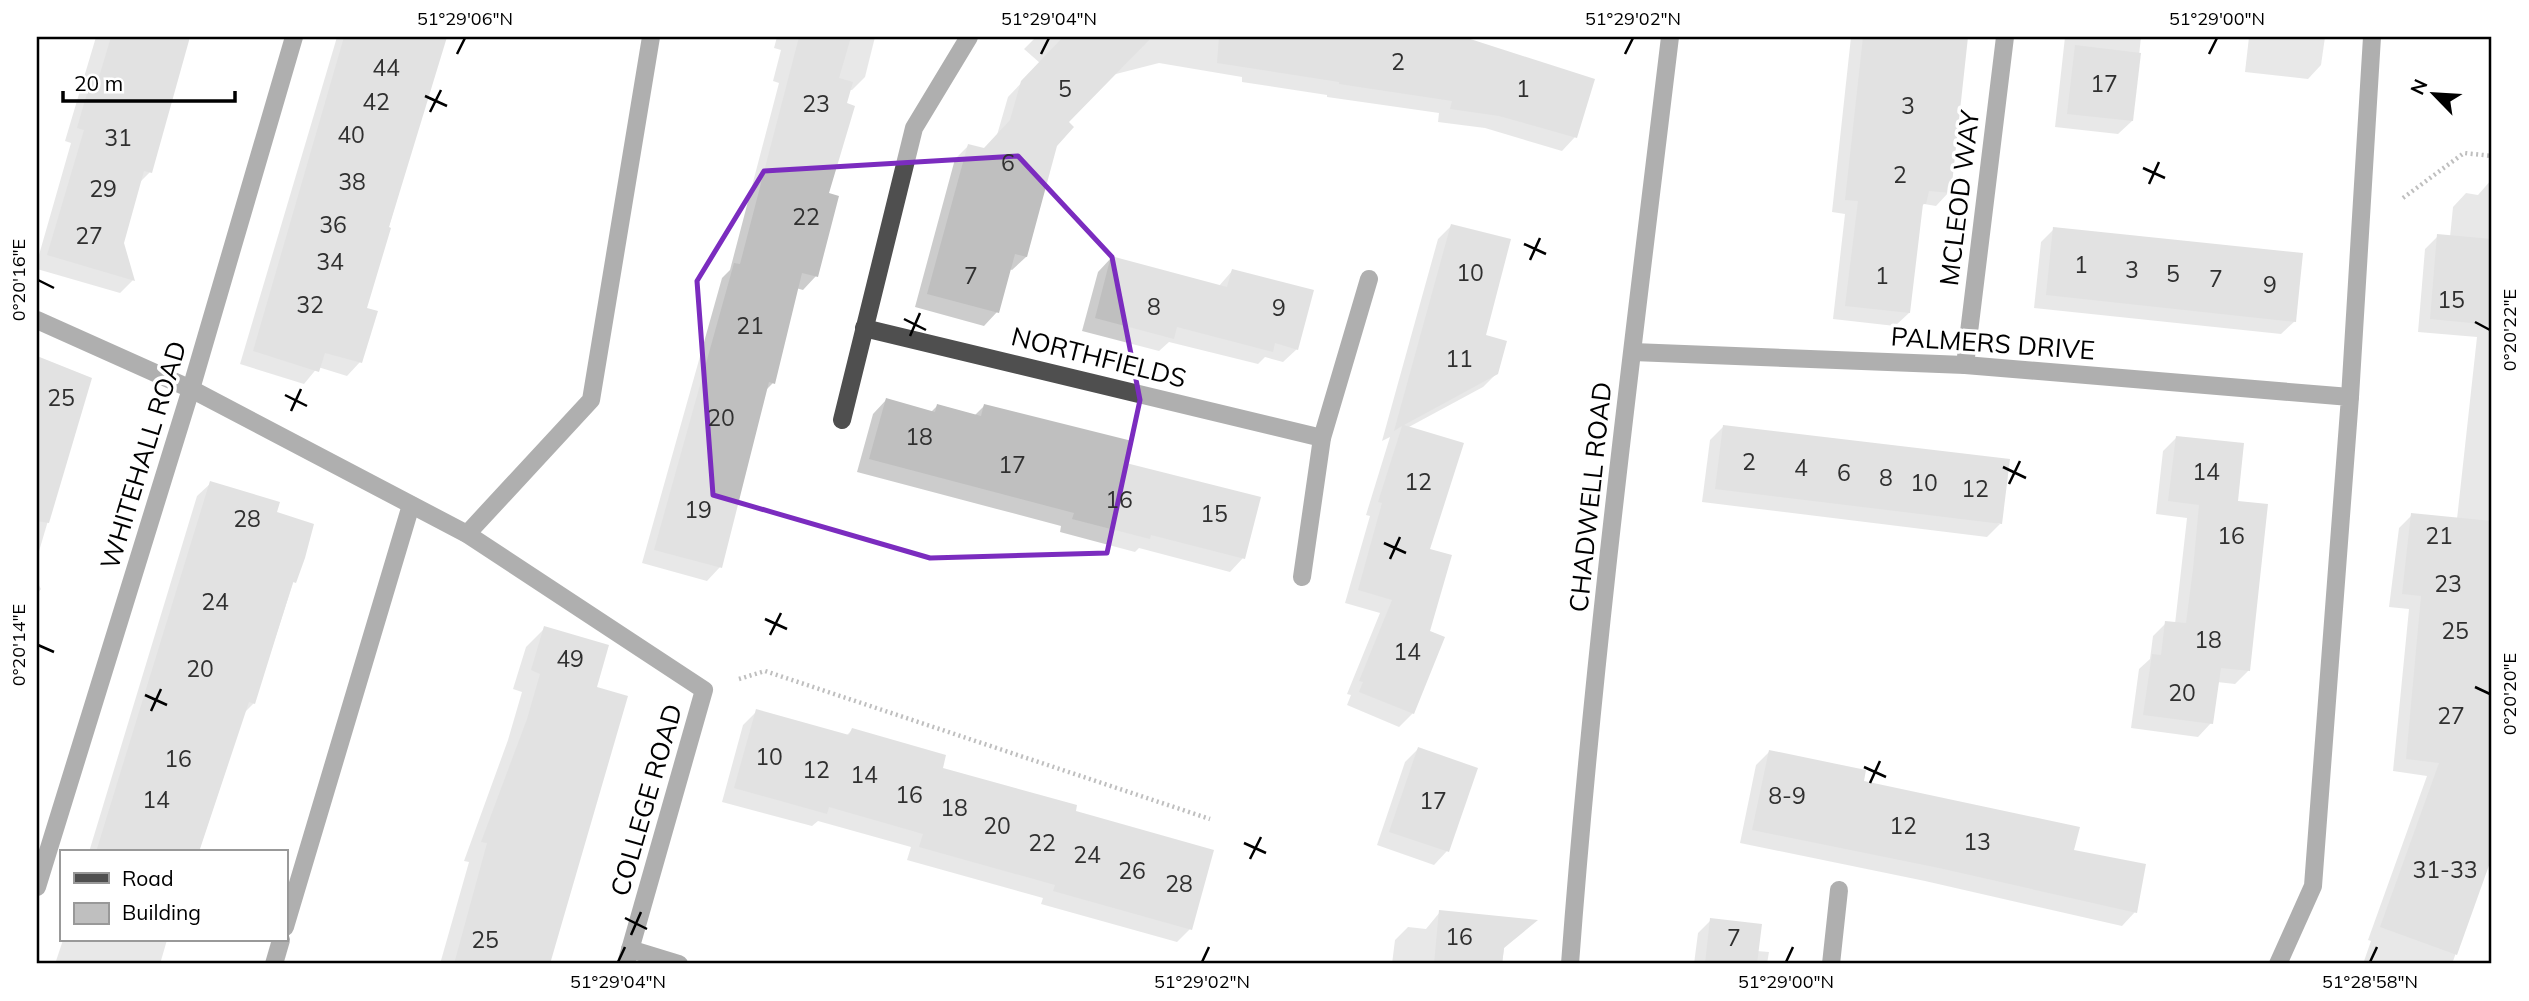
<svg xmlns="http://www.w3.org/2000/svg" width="2529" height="1001" font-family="Mulish,sans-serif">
<rect width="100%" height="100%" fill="#fff"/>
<g fill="#0003">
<path d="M96,37h92l-38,135 -11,11 -17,60 11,37 -13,13 -83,-24v-7l34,-119 -6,-2z"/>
<path d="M337,37h107l-79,272 -5,53 -13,14 -29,-9 -14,17 -64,-20z"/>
<path d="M777,37h98l-10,40 -13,13h-3l-22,105 -11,81 -13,14 -7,-2 -23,95 -8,8 -45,176 -13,14 -65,-18 80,-285 8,-8 49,-187 -6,-2 8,-31 -7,-2z"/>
<path d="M1036,37h423l134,43 -18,57 -13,14 -77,-23 -47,-6 1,-9 -112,-16v-2l-85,-13v-5l-83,-14 -47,12 -45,47 -12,24 -29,111 -14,13 -3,-1 -12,43 -13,14 -69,-19 40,-148 13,-13 16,4 13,-15 11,-38 32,-34 -16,-14z"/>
<path d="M1851,37h115l-17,155 -13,14 -12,-2 -3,3 -12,106 -14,13 -62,-7 12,-105 -13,-2z"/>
<path d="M2065,37h76l-9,84 -14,13 -63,-7z"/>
<path d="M2249,37h76l-4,28 -13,14 -63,-7z"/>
<path d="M2492,179v673l-40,112h-89l8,-23 -3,-1 59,-164 -34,-5 16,-162 -20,-2 10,-79 13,-13 45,4 20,-182 -59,-5 7,-83 13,-13 12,1 3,-30 13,-14 12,2z"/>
<path d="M1451,226l46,147 -14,14 -76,41 21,122v82l-15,81 -14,14 -52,-22 4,-10 -4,-1 33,-81 -35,-10 25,-87 -4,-1 24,-78 -8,4 56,-202z"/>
<path d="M2054,229l241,92 -14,13 -247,-26 7,-66z"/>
<path d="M1111,258l108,28 13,-15 65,78 -14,13 -18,-5 -7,7 -89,-22 -10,9 -77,-20 16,-59z"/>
<path d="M37,358l53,21 -53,179z"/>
<path d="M886,400l44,13 7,-7 37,10 10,-10 140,58 119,94 -13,14 -91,-24 -4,4 -75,-20 1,-6 -204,-54 16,-58z"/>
<path d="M1723,427l277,97 -13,13 -285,-35 8,-62z"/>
<path d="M2176,438l60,65 12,168 -13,13 -18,-2 -6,41 -13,14 -67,-9 8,-59 11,-10 3,-23 13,-13 9,1 12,-106 -31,-4 7,-63z"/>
<path d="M211,483l63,30 38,12 -58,178 -10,10 -46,139h-109l108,-356z"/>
<path d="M37,582l4,7 -4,5z"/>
<path d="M545,628l49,60 32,9 -78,267h-108l29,-102 -5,-1 44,-121 14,-48 -9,-3 13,-42z"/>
<path d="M757,711l89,25 6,-6 88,39 134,43 116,117 -13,13 -136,-38 2,-6 -136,-38 4,-13 -93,-26 -6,5 -90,-24 21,-77z"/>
<path d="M1418,749l57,20 -28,82 -13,14 -57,-20 28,-83z"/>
<path d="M1769,752l303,99 63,61 -13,14 -197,-45 -185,-38 16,-78z"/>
<path d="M1440,912l68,7 -6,45h-110l3,-24 13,-13 18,2z"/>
<path d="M1711,920l46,31 12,1 -2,12h-73l4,-31z"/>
<path d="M63,940h104l-7,24h-105z"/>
</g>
<g fill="#bfbfbf">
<path d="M111,37h79l-38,136 -8,-2 -20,72 11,38 -88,-26 37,-125 -7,-2 8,-28 8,-25 6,2z"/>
<path d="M344,37h103l-58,190 2,1 -24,80 11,3 -16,52 -37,-10 -6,19 -66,-21z"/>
<path d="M799,37h52l-12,41 14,4 -6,21 8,3 -26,87 10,3 -21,81 -16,-4 -27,111 -6,-2 -47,186 -68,-18 80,-287 6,1z"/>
<path d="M1063,37h89l-83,85 5,5 -17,19 -30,111 -12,-3 -16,59 -72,-19 41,-150 16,4 26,-28 11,-39z"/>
<path d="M1219,37h245l131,42 -18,59 -78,-22 -49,-7 2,-8 -113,-17v-2l-122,-19z"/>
<path d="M1863,37h105l-17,156 -22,-2 -3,13h-3l-13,109 -65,-7 13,-105 -13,-1z"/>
<path d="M2075,45l66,8 -8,68 -66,-7z"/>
<path d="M1451,224l60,15 -25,96 21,6 -9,33 -94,51 60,18 -34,106 22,6 -22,76 15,6 -31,77 -55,-22 4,-10 -4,-1 33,-81 -34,-10 24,-87 -4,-1 24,-76 -8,5z"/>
<path d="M2053,227l250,26 -7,69 -250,-27z"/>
<path d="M2437,234l55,5v86l-62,-6z"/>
<path d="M1111,256l116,31 5,-18 82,21 -16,60 -23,-7 -2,9 -96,-25 -3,12 -79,-21z"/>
<path d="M37,356l55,22 -43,145 -12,-2z"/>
<path d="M886,398l49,14 2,-8 44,12 3,-12 148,37 -6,22 135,34 -16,62 -94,-24 -1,4 -78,-20 2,-6 -205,-54z"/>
<path d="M1723,425l287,34 -8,65 -287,-35z"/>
<path d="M2176,436l68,7 -6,58 30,3 -18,167 -29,-3 -8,56 -70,-9 9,-61 9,1 4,-34 21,2 7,-54 6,-64 -31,-4z"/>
<path d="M210,481l70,21 -3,10 37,12 -9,34 -9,25 -3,-1 -38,122 -6,-2 -50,150h-103z"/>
<path d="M2411,513l81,8v336l-35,98 -77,-28 59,-164 -33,-4 15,-163 -19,-2z"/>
<path d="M544,626l65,19 -12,42 31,9 -78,268h-96l33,-121 -6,-1 46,-123 13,-45 -9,-4z"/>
<path d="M756,709l93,26 3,-7 94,27 -3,13 134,37 -1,6 138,39 -22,80 -139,-39 2,-6 -136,-38 4,-13 -94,-27 -2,7 -93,-26z"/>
<path d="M1418,747l60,21 -29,84 -60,-20z"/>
<path d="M1769,750l97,20 -2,11 216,46 -6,23 72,14 -9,49 -198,-45 -187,-38z"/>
<path d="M1439,910l99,10 -34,28 -2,16h-68z"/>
<path d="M1710,918l52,6 -5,40h-52z"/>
</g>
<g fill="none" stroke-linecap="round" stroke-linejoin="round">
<g stroke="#717171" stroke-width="4.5" stroke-dasharray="2 3.5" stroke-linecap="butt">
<path d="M2403,198l61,-45 28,3"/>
<path d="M739,679l26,-8 445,148"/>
</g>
<g stroke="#4f4f4f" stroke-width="18">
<path d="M37,320l154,69 276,145 237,156 -78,274"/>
<path d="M864,328l458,110"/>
<path d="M1633,352l332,13 385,32 -37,489 -35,78"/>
<path d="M1965,365l40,-328"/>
<path d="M2350,397l22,-360"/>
<path d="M842,420l72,-292 55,-91"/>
<path d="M467,534l124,-134 60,-363"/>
<path d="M1302,577l20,-139 47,-159"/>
<path d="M37,887l154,-498 103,-352"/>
<path d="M285,927l126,-422"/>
<path d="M630,949l49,15"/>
<path d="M274,964l7,-24"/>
<path d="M1570,964c23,-310 63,-619 100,-927"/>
<path d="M1831,964l8,-74"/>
</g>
</g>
<path d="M0 0H2529V1001H0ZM1018,156l94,101 28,143 -33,153 -177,5 -217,-63 -16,-214 67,-110z" fill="#fff" fill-opacity=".55" fill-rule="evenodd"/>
<path fill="none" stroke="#7b2cbf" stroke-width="5" stroke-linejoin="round" d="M1018,156l94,101 28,143 -33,153 -177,5 -217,-63 -16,-214 67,-110z"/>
<path fill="none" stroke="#000" stroke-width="2.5" d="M457,54l8,-16M1041,54l8,-16M1625,54l8,-16M2209,54l8,-16M425,96l22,10M430,112l11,-22M2143,168l22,10M2149,184l10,-22M1524,244l22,10M1530,260l10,-22M38,280l16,8M904,319l22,11M2475,322l15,8M910,336l10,-23M285,395l22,11M291,411l10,-22M2003,467l23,11M2009,484l11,-23M1384,543l22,10M1390,559l10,-22M765,619l22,10M770,635l11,-22M38,645l16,7M2475,687l15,7M145,695l22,10M151,711l10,-22M1864,767l22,10M1870,783l10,-22M1244,843l22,10M1250,859l11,-22M625,918l22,11M631,935l10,-23M618,962l7,-15M1202,962l7,-15M1786,962l7,-15M2370,962l7,-15"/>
<g text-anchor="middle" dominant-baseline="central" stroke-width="7" stroke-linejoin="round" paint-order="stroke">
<g font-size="23" fill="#303030">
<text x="1398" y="61">2</text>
<text x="386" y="67">44</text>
<text x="2104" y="83">17</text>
<text x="1065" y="88">5</text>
<text x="1523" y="88">1</text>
<text x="376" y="101">42</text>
<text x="816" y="103">23</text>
<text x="1908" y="105">3</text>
<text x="351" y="134">40</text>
<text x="118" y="137">31</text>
<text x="1008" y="162">6</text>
<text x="1900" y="174">2</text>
<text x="352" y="181">38</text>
<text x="103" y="188">29</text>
<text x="806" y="216">22</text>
<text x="333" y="224">36</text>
<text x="89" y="235">27</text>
<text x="330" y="261">34</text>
<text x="2081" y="264">1</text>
<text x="2132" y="269">3</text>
<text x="1470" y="272">10</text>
<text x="2173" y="273">5</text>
<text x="971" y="275">7</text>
<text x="1882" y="275">1</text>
<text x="2216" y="278">7</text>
<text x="2270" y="284">9</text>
<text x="2451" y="299">15</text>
<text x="310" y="304">32</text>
<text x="1154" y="306">8</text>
<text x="1279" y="307">9</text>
<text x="750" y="325">21</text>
<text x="1459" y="358">11</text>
<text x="61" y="397">25</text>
<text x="721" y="417">20</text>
<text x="919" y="436">18</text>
<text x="1749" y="461">2</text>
<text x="1012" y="464">17</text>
<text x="1801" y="467">4</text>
<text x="2206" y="471">14</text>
<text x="1844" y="472">6</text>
<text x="1886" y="477">8</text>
<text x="1418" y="481">12</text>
<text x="1924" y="482">10</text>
<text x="1975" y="488">12</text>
<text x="1119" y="499">16</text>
<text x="698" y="509">19</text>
<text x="1214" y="513">15</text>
<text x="247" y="518">28</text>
<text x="2231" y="535">16</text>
<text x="2439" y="535">21</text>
<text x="2448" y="583">23</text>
<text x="215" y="601">24</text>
<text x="2455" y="630">25</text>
<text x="2208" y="639">18</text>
<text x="1407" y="651">14</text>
<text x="570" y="658">49</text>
<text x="200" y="668">20</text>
<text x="2182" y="692">20</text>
<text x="2451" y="715">27</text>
<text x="769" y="756">10</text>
<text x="178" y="758">16</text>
<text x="816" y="769">12</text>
<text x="864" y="774">14</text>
<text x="909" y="794">16</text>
<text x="1787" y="795">8-9</text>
<text x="156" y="799">14</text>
<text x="1433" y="800">17</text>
<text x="954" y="807">18</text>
<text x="997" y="825">20</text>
<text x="1903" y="825">12</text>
<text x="1977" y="841">13</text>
<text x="1042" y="842">22</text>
<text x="1087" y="854">24</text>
<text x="2445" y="869">31-33</text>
<text x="1132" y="870">26</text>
<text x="1179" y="883">28</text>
<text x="1459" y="936">16</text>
<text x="1734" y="937">7</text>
<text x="485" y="939">25</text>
</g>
<g font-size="26" fill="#000" stroke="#fff">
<text transform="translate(1959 198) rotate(-83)">MCLEOD WAY</text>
<text transform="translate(1993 343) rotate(4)">PALMERS DRIVE</text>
<text transform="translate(1099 357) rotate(14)">NORTHFIELDS</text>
<text transform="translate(143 455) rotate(-73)">WHITEHALL ROAD</text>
<text transform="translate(1590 497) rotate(-84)">CHADWELL ROAD</text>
<text transform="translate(646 800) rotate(-74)">COLLEGE ROAD</text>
</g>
</g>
<rect width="2529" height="1001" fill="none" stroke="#ffffff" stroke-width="77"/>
<rect x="60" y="850" width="228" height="91" fill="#ffffff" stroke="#999999" stroke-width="2"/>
<rect x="74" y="873" width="35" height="10" fill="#4f4f4f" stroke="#999999" stroke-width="2"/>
<text x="122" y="886" font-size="21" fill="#000000">Road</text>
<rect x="74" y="903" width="35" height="21" fill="#bfbfbf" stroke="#999999" stroke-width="2"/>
<text x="122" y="920" font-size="21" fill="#000000">Building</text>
<g transform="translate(2434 94) rotate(295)" stroke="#ffffff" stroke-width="5" paint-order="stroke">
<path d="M0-5L12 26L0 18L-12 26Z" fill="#000000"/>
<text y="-10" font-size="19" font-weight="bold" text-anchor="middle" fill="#000000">N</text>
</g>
<path d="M63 91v10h172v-10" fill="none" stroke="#000000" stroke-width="3.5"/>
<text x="74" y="91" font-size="21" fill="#000000" stroke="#ffffff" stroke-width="5" paint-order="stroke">20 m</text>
<rect x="38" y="38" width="2452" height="924" fill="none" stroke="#000" stroke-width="2.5"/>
<g font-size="18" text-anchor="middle" fill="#000">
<text x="465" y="25">51°29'06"N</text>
<text x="1049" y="25">51°29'04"N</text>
<text x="1633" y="25">51°29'02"N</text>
<text x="2217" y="25">51°29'00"N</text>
<text transform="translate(19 280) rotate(-90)" y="6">0°20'16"E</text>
<text transform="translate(2510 330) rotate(-90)" y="6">0°20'22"E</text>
<text transform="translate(19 645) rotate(-90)" y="6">0°20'14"E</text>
<text transform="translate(2510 694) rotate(-90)" y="6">0°20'20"E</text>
<text x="618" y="988">51°29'04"N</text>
<text x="1202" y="988">51°29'02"N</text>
<text x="1786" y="988">51°29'00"N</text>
<text x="2370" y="988">51°28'58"N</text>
</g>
</svg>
